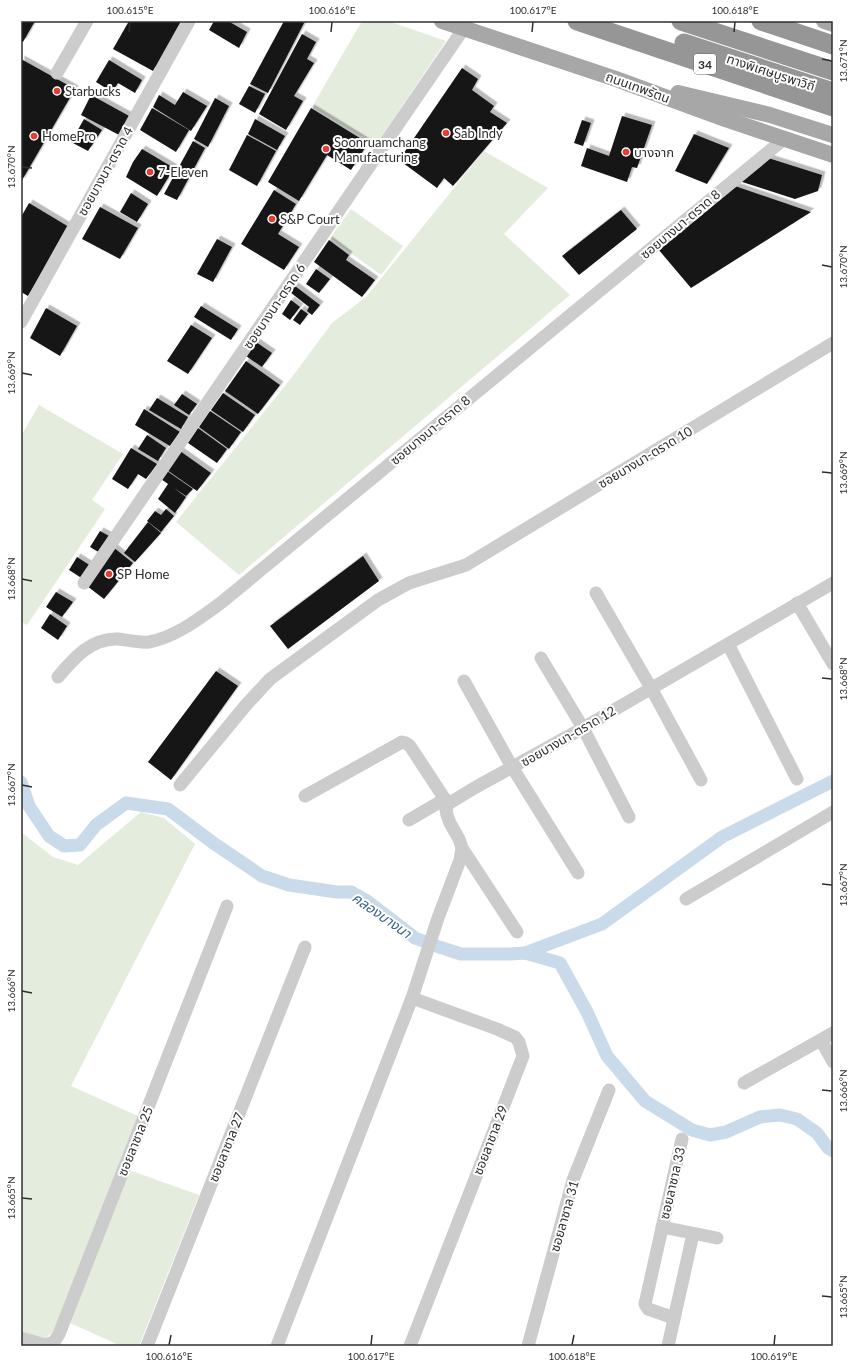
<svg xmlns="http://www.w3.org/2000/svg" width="854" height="1367" font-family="Lato,'Noto Sans Thai',sans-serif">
<defs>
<filter id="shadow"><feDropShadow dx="3.5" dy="-3.5" stdDeviation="0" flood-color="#0004"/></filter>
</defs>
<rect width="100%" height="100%" fill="#fff"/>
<g fill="#e3ecdd">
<path d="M362,21h26l58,20 -70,104 -64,-38z"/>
<path d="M484,151l64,37 -44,46 66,61 -331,280 -63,-53 116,-145 40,-54 34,-26z"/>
<path d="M351,209l52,37 -22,29 -51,-37z"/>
<path d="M39,405l84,49 -31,46 13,9 -78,116 -6,-3v-186z"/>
<path d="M141,812l23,6 31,26 -124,242 67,30 -84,214 -8,8h-7l-18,-7v-499l32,25 25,8z"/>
<path d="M129,1170l70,25 -60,151h-18l-53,-24z"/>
</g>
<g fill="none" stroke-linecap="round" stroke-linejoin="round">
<g stroke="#c9daeb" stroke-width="13">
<path d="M21,782l8,24 20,30 15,10 16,-1 16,-20 30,-22 42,6 44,33 50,34 27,9 48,7h14l16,9 48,37 24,9 22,7h50l14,-1 35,10 27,49 20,44 38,45 47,29 18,5 16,-3 34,-15 20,-2 17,4 20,14 11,15 5,3"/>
<path d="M525,953l77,-29 120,-87 111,-56"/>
</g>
</g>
<g fill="#161616" filter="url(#shadow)">
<path d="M21,21h14l-12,21 -2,-1z"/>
<path d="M129,21h52l-28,50 -40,-22z"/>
<path d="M214,21h14l19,11 -8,16 -30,-18z"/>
<path d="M284,21h16l4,2 -36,70 -18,-9z"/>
<path d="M302,34l14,8 -9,17 7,4 -20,33 9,5 -17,29 -27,-16z"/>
<path d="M21,59l54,30 -54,93z"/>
<path d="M109,60l33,20 -7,13 -17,-10 -6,9 -16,-10z"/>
<path d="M462,68l16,11 -6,11 22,16 -4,6 17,11 -54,63 -9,-8 -7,10 -38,-28z"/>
<path d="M249,86l16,8 -10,19 -16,-9z"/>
<path d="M183,92l24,14 -16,25 -38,-24 6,-12 16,10z"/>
<path d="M91,95l40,22 -10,19 -40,-21z"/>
<path d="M215,98l14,8 -21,41 -14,-8z"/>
<path d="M152,108l37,22 -13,22 -36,-22z"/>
<path d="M311,108l57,35 -17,27 -24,-15 -28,46 -31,-19z"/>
<path d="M622,116l30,9 -15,43 -5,-1 -5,15 -46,-16 6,-18 22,8z"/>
<path d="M84,119l18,11 -14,21 -17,-9z"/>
<path d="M255,119l30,17 -8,14 -29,-16z"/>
<path d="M582,120l9,3 -8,23 -9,-3z"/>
<path d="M694,134l35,14 -22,36 -32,-13z"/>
<path d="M247,135l29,16 -19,35 -28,-16z"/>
<path d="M193,141l12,7 -28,52 -13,-6z"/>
<path d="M142,149l32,19 -17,28 -31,-19 7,-15z"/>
<path d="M765,157l57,18 -4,16 -23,8 -59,-19z"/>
<path d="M732,185l79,27 -120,76 -33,-39z"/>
<path d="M274,190l22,14 -18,30 21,13 -15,23 -43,-26z"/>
<path d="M131,193l17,11 -11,18 -17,-10z"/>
<path d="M29,203l40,24 -41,69 -7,-4v-75z"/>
<path d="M100,207l38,21 -18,31 -38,-20z"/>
<path d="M621,210l16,19 -58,46 -17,-19z"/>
<path d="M217,239l15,8 -19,35 -16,-8z"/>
<path d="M329,240l20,15 -3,5 29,20 -13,17 -48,-35z"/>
<path d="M316,269l14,10 -11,14 -13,-9z"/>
<path d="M295,286l25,19 -8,10 -5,-4 2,-4 -19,-15z"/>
<path d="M291,300l9,7 -10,13 -8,-6z"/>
<path d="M201,306l37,23 -7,11 -37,-23z"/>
<path d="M46,308l31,18 -17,30 -30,-18z"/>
<path d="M301,309l7,5 -8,11 -7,-5z"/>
<path d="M191,325l21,13 -24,36 -21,-13z"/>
<path d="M256,342l16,11 -10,14 -16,-11z"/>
<path d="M246,361l34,24 -22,29 -33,-23z"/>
<path d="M223,393l32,22 -12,17 -32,-22z"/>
<path d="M182,394l15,10 -8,11 -15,-10z"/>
<path d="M157,398l31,19 -7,12 -32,-19z"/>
<path d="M144,409l36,23 -10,14 -35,-21z"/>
<path d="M210,411l31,21 -12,17 -30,-22z"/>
<path d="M198,428l29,21 -10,14 -29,-20z"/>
<path d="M147,435l19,13 -8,13 -20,-12z"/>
<path d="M131,448l26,16 -11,15 -8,-5 -10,15 -16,-10z"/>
<path d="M180,451l31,22 -14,18 -30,-21z"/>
<path d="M167,471l26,18 -7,7 -12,-8 12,9 -11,16 -17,-14 10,-15 -7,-5z"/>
<path d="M166,509l8,7 -13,16 -14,-11 8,-10 6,4z"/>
<path d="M148,522l13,11 -26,29 -11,-9z"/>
<path d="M100,531l11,6 -11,16 -10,-6z"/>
<path d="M113,547l20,16 -29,36 -17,-13z"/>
<path d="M363,556l16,25 -91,68 -18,-23z"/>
<path d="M77,557l14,9 -8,13 -14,-9z"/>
<path d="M56,592l17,10 -11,15 -16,-10z"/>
<path d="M50,614l17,12 -9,14 -17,-12z"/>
<path d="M216,671l22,15 -67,94 -23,-18z"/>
</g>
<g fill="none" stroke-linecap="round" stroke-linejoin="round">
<g stroke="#ccc" stroke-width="13">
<path d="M57,73l30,-52"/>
<path d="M21,322l168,-301"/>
<path d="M84,583l380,-555"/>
<path d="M596,593l55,95 50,92"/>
<path d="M797,603l36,61"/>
<path d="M728,644l69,135"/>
<path d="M541,658l42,70 46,89"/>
<path d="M58,677c16,-19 33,-39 60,-38 10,1 21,4 31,3 27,-5 51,-24 73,-40l562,-463"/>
<path d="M464,681l48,86 66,106"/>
<path d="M180,785l66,-80 24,-26 108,-79 31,-17 57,-18 367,-222"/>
<path d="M305,796l97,-54 4,1 4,3 38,58"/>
<path d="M409,820l36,-21"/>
<path d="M462,848l55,84"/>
<path d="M686,899l147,-87"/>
<path d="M821,1040l12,22"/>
<path d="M744,1083l89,-50"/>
<path d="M662,1227l55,11"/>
<path d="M674,1318l-26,-9 -3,-5 37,-165"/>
<path d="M21,1338l24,7 9,-3 5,-8 168,-428"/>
<path d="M147,1346l158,-399"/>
<path d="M277,1346l135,-348 26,-80 22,-58 2,-12 -3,-9 -9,-16 -3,-8 -1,-5 2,-6 28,-17 100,-55 257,-149"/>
<path d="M410,1346l113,-290 -4,-14 -4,-5 -18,-8 -85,-31"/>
<path d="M528,1346l45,-166 36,-90"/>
<path d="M668,1346l25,-112"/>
</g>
<g stroke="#a7a7a7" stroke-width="16">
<path d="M442,21l174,58 109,40 108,36"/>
<path d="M824,21l9,3"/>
<path d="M678,93l92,22 63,20"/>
</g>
<g stroke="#969696" stroke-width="19">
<path d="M577,21l256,86"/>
<path d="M681,21l152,50"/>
<path d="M761,21l72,24"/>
<path d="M684,43l149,49"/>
</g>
</g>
<path fill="none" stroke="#2f2f2f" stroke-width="1.5" d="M129,32l1,-10M331,32l1,-10M532,32l1,-10M734,32l1,-10M822,59l10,2M22,167l10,1M822,265l10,2M22,373l10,2M822,472l10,1M22,579l10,2M822,678l10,1M22,785l10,2M822,884l10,1M22,991l10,2M822,1090l10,1M22,1198l10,1M822,1296l10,1M169,1345l2,-10M371,1345l1,-10M572,1345l2,-10M774,1345l1,-10"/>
<g fill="#e33d34" stroke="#fff" stroke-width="1.5">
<circle cx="57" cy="91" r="4"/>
<circle cx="446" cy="133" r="4"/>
<circle cx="34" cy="136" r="4"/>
<circle cx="326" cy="149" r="4"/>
<circle cx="626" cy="152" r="4"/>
<circle cx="150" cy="172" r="4"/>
<circle cx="272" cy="219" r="4"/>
<circle cx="109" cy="574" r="4"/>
</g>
<g text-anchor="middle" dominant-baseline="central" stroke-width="4" stroke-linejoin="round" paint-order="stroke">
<rect fill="#fff" stroke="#6d6d6d" stroke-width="1" x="694" y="54" width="22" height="20" rx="3"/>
<g font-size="12" font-weight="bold" fill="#2f2f2f">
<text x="705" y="64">34</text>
</g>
<g font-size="13" fill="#2f2f2f" stroke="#fff">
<text transform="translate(771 72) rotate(18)">ทางพิเศษบูรพาวิถี</text>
<text transform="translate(638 87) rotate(20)">ถนนเทพรัตน</text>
<text transform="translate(105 171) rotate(-61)">ซอยบางนา-ตราด 4</text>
<text transform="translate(680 224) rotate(-40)">ซอยบางนา-ตราด 8</text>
<text transform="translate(274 306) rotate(-56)">ซอยบางนา-ตราด 6</text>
<text transform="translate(430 430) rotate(-40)">ซอยบางนา-ตราด 8</text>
<text transform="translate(645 457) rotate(-31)">ซอยบางนา-ตราด 10</text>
<text transform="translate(568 736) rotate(-30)">ซอยบางนา-ตราด 12</text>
<text transform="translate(490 1140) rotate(-69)">ซอยลาซาล 29</text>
<text transform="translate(135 1141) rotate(-68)">ซอยลาซาล 25</text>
<text transform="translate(226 1147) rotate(-68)">ซอยลาซาล 27</text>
<text transform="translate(672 1183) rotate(-77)">ซอยลาซาล 33</text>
<text transform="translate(564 1216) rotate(-74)">ซอยลาซาล 31</text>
</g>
<g font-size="13" fill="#2f2f2f" stroke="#fff" text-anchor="start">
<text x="65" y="91">Starbucks</text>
<text x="454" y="133">Sab Indy</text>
<text x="42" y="136">HomePro</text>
<text x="334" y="142">Soonruamchang<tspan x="334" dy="15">Manufacturing</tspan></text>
<text x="634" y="152">บางจาก</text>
<text x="158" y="172">7-Eleven</text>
<text x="280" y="219">S&amp;P Court</text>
<text x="117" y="574">SP Home</text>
</g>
<g font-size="14" font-style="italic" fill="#3d6590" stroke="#fff">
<text transform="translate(382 915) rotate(35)">คลองบางนา</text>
</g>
</g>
<rect width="854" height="1367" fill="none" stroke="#ffffff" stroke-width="44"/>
<rect x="22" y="22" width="810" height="1323" fill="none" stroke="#2f2f2f" stroke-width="1.5"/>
<g font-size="10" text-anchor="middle" fill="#2f2f2f">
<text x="130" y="14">100.615°E</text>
<text x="332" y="14">100.616°E</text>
<text x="533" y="14">100.617°E</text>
<text x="735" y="14">100.618°E</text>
<text transform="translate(843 61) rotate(-90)" y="4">13.671°N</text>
<text transform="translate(11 167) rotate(-90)" y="4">13.670°N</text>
<text transform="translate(843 267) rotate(-90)" y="4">13.670°N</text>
<text transform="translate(11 373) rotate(-90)" y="4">13.669°N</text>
<text transform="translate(843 473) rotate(-90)" y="4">13.669°N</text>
<text transform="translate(11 579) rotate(-90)" y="4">13.668°N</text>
<text transform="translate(843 679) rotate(-90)" y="4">13.668°N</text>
<text transform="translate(11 785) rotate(-90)" y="4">13.667°N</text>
<text transform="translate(843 885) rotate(-90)" y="4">13.667°N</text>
<text transform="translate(11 991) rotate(-90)" y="4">13.666°N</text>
<text transform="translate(843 1091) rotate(-90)" y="4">13.666°N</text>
<text transform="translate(11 1198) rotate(-90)" y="4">13.665°N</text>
<text transform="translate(843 1297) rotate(-90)" y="4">13.665°N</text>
<text x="169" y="1360">100.616°E</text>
<text x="371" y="1360">100.617°E</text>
<text x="572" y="1360">100.618°E</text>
<text x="774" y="1360">100.619°E</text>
</g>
</svg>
